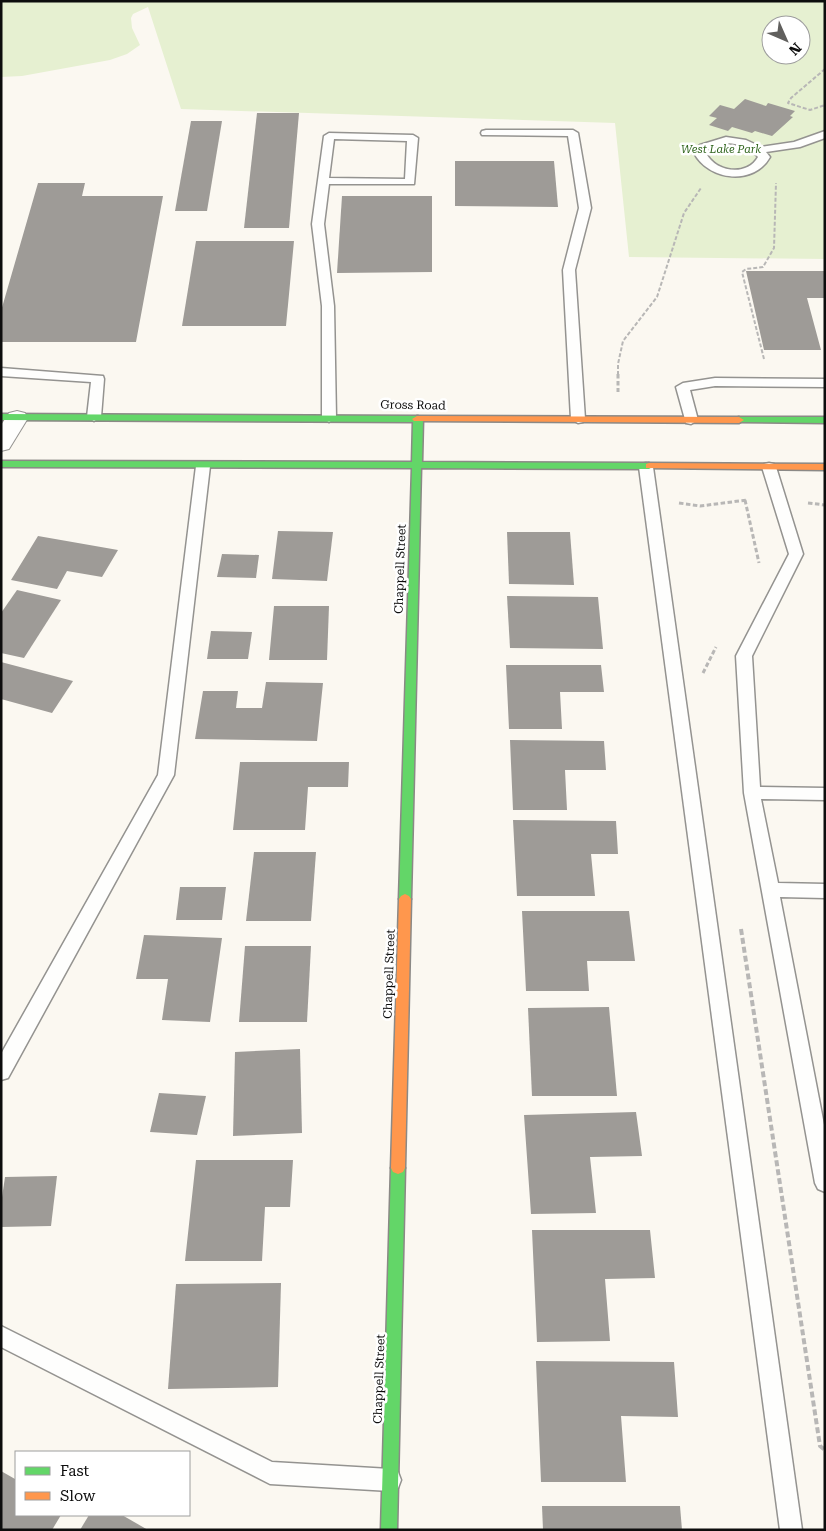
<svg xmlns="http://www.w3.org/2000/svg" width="826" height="1531" font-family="'Roboto Serif',serif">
<rect width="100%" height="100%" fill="#fbf8f1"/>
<path fill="#e6f0d1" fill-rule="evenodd" d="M1,1h824v258l-196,-2 -14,-134 -434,-14 -33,-102 -15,7 -2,4 1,10 8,17 -13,9 -17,6 -88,16 -21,1zM771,25h30v30h-30z"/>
<g fill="#9e9b97">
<path d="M745,99l21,7 2,-3 27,8 -5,5 3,1 -21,19 -17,-5 -3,2 -20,-6 -4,4 -19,-6 8,-7 -8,-2 11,-11 14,4z"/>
<path d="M257,113h42l-10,115h-45z"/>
<path d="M191,121h31l-15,90h-32z"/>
<path d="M455,161h99l4,46 -103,-1z"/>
<path d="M38,183h47l-3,13h81l-27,146h-135v-31z"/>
<path d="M342,196h90v76l-95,1z"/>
<path d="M196,241h98l-8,85h-104z"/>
<path d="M746,271h79v27h-18l14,52h-57z"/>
<path d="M278,531l55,1 -6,49 -55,-2z"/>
<path d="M507,532h63l4,53 -65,-1z"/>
<path d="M38,536l80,14 -16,27 -35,-6 -10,18 -46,-9z"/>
<path d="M222,554l37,1 -3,23 -39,-1z"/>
<path d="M17,590l44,10 -37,58 -23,-5v-40z"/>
<path d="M507,596l91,1 5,52 -93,-1z"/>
<path d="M274,606h55l-2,54h-58z"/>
<path d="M211,631l41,1 -4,27h-41z"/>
<path d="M1,662l72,19 -21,32 -51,-14z"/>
<path d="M506,665h95l3,27h-44l2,37h-53z"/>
<path d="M266,682l57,1 -6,58 -122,-2 8,-48h35l-2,17h26z"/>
<path d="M510,740l94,1 2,29h-41l2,40h-54z"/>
<path d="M240,762h109l-1,25h-40l-3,43h-72z"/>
<path d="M513,820l103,1 2,33h-27l4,42h-78z"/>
<path d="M254,852h62l-5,69h-65z"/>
<path d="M180,887h46l-4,33h-46z"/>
<path d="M522,911h107l6,50h-48l2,30h-63z"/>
<path d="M144,935l78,3 -12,84 -48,-2 6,-41h-32z"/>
<path d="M245,946h66l-4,76h-68z"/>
<path d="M609,1007l8,89h-85l-4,-88z"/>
<path d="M300,1049l2,84 -69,3 2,-84z"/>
<path d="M159,1093l47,3 -9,39 -47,-3z"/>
<path d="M636,1112l6,44 -52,1 6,56 -65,1 -7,-99z"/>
<path d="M196,1160h97l-3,47h-25l-3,54h-77z"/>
<path d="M57,1176l-6,50 -50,1v-23l4,-27z"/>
<path d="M532,1230h118l5,48 -50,1 5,62 -73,1z"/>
<path d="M281,1283l-3,104 -110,2 8,-105z"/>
<path d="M536,1361l138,1 4,55 -57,-1 5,66h-85z"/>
<path d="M1,1471l14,8 1,-2v38h45l-9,15h-51z"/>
<path d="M542,1506h138l2,24h-139z"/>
<path d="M89,1515h33l26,15h-68z"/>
</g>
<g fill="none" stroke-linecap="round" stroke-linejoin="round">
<defs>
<g id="lane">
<path d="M486,130h87l5,3 13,75 -16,62 10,149 -2,3 -5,1 -7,-4 -8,-149 16,-62 -11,-72 -86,-1 -1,-2 1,-2z"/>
<path d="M825,131v7l-25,9 -34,5 4,5c-16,29 -61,24 -76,-4l6,-8 26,-8 20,3 15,7 33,-5zM727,143c13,1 23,4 31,14 -11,20 -43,15 -52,-4l2,-4z"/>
<path d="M329,133l84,2 5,3 -4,46h-85l-5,40 10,82 2,112 -7,4 -7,-4v-112l-10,-82 12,-88zM334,139l73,2 -2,38 -76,-1z"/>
<path d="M1,368l102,8 1,3 -3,38 -7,4 -7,-4 4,-35 -90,-6z"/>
<path d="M715,378l110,1v8l-110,-1 -25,4 8,30 -7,4 -5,-1 -10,-36 7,-4z"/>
<path d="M203,462l5,1 2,3 -36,309 -166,303 -7,2v-26l157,-279 38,-309 2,-3z"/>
<path d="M646,463l5,1 2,3 149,1063h-22l-141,-1063 2,-3z"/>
<path d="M769,463l5,1 2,3 27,87 -51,102 8,131 65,1v12l-64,-1 17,84 47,1v14l-45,-1 45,233v62l-7,-3 -3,-6 -71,-390 -8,-137 53,-102 -27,-87 2,-3z"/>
<path d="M1,1326l271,136 118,7 8,3 3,8 -3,8 -8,3 -120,-7 -269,-137z"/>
</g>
<path id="street" d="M17,411l8,2 3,5 -19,31 -8,2v-26l8,-12z"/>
<g id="fast">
<path d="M1,414l417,2 5,3 -1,43 227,1 5,3 -5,3 -228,-1 -10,431 -2,3h-8l-2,-3 13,-431 -411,-1v-6l411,1 1,-40 -412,-2z"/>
<path d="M739,417h86v6l-89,-1v-4z"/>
<path d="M398,1162l5,2 2,4 -8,362h-16l10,-362 2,-4z"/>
</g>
<g id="slow">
<path d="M417,416l322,1 5,3 -5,3 -325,-2 -2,-2z"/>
<path d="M649,463l176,1v6l-179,-2v-4z"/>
<path d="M405,894l4,2 2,3 -6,269 -2,4 -5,2 -5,-2 -2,-4 8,-269 2,-3z"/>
</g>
</defs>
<use href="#lane" stroke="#949390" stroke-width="3"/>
<use href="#street" stroke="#949390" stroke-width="2"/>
<use href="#fast" stroke="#8b8986" stroke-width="3"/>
<use href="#slow" stroke="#8b8986" stroke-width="3"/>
<g stroke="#b8b7b6" stroke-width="2" stroke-dasharray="4 2" stroke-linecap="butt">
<path d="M825,69l-34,29 -3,5 22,7 15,-5"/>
<path d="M764,359l-22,-87 4,-3 17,-2 11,-19 2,-65"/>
<path d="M618,375v-11l5,-23 34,-44 27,-84 17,-25"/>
</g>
<g stroke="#b8b7b6" stroke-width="3" stroke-dasharray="4.5 2.5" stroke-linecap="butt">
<path d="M618,374v18"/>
<path d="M745,500l14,63"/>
<path d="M679,503l21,3 47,-6"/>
<path d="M808,503l17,2"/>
<path d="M703,673l13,-26"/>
</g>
<path stroke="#b8b7b6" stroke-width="4" stroke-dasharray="6 3" stroke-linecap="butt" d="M741,929l79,517 5,4"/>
<use href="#lane" fill="#fefefd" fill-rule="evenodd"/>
<use href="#street" fill="#fefefd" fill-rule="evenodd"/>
<use href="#fast" fill="#63d668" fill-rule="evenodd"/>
<use href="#slow" fill="#ff974d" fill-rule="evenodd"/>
</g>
<g text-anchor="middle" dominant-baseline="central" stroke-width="5" stroke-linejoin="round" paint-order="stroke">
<g font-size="11" font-style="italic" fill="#30651d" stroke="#fff">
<text x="721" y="149">West Lake Park</text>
</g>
<g font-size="12" fill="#0d0d0d" stroke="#fff">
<text transform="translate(413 405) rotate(1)">Gross Road</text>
<text transform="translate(400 569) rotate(-88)">Chappell Street</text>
<text transform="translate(389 974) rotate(-88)">Chappell Street</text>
<text transform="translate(379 1379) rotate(-88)">Chappell Street</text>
</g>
</g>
<rect width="826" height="1531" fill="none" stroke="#0d0d0d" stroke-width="5"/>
<rect x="15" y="1451" width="175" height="65" fill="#ffffff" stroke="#9e9e9e"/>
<rect x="25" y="1467" width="25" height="8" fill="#63d668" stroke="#9e9e9e"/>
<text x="60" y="1476" font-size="15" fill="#0d0d0d">Fast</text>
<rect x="25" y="1492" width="25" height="8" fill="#ff974d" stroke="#9e9e9e"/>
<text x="60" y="1501" font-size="15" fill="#0d0d0d">Slow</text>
<g transform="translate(786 40) rotate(135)"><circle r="24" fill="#ffffff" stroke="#9e9e9e"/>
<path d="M0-4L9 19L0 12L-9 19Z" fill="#605f5d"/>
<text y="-8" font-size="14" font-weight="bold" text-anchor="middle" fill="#0d0d0d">N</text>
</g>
</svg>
